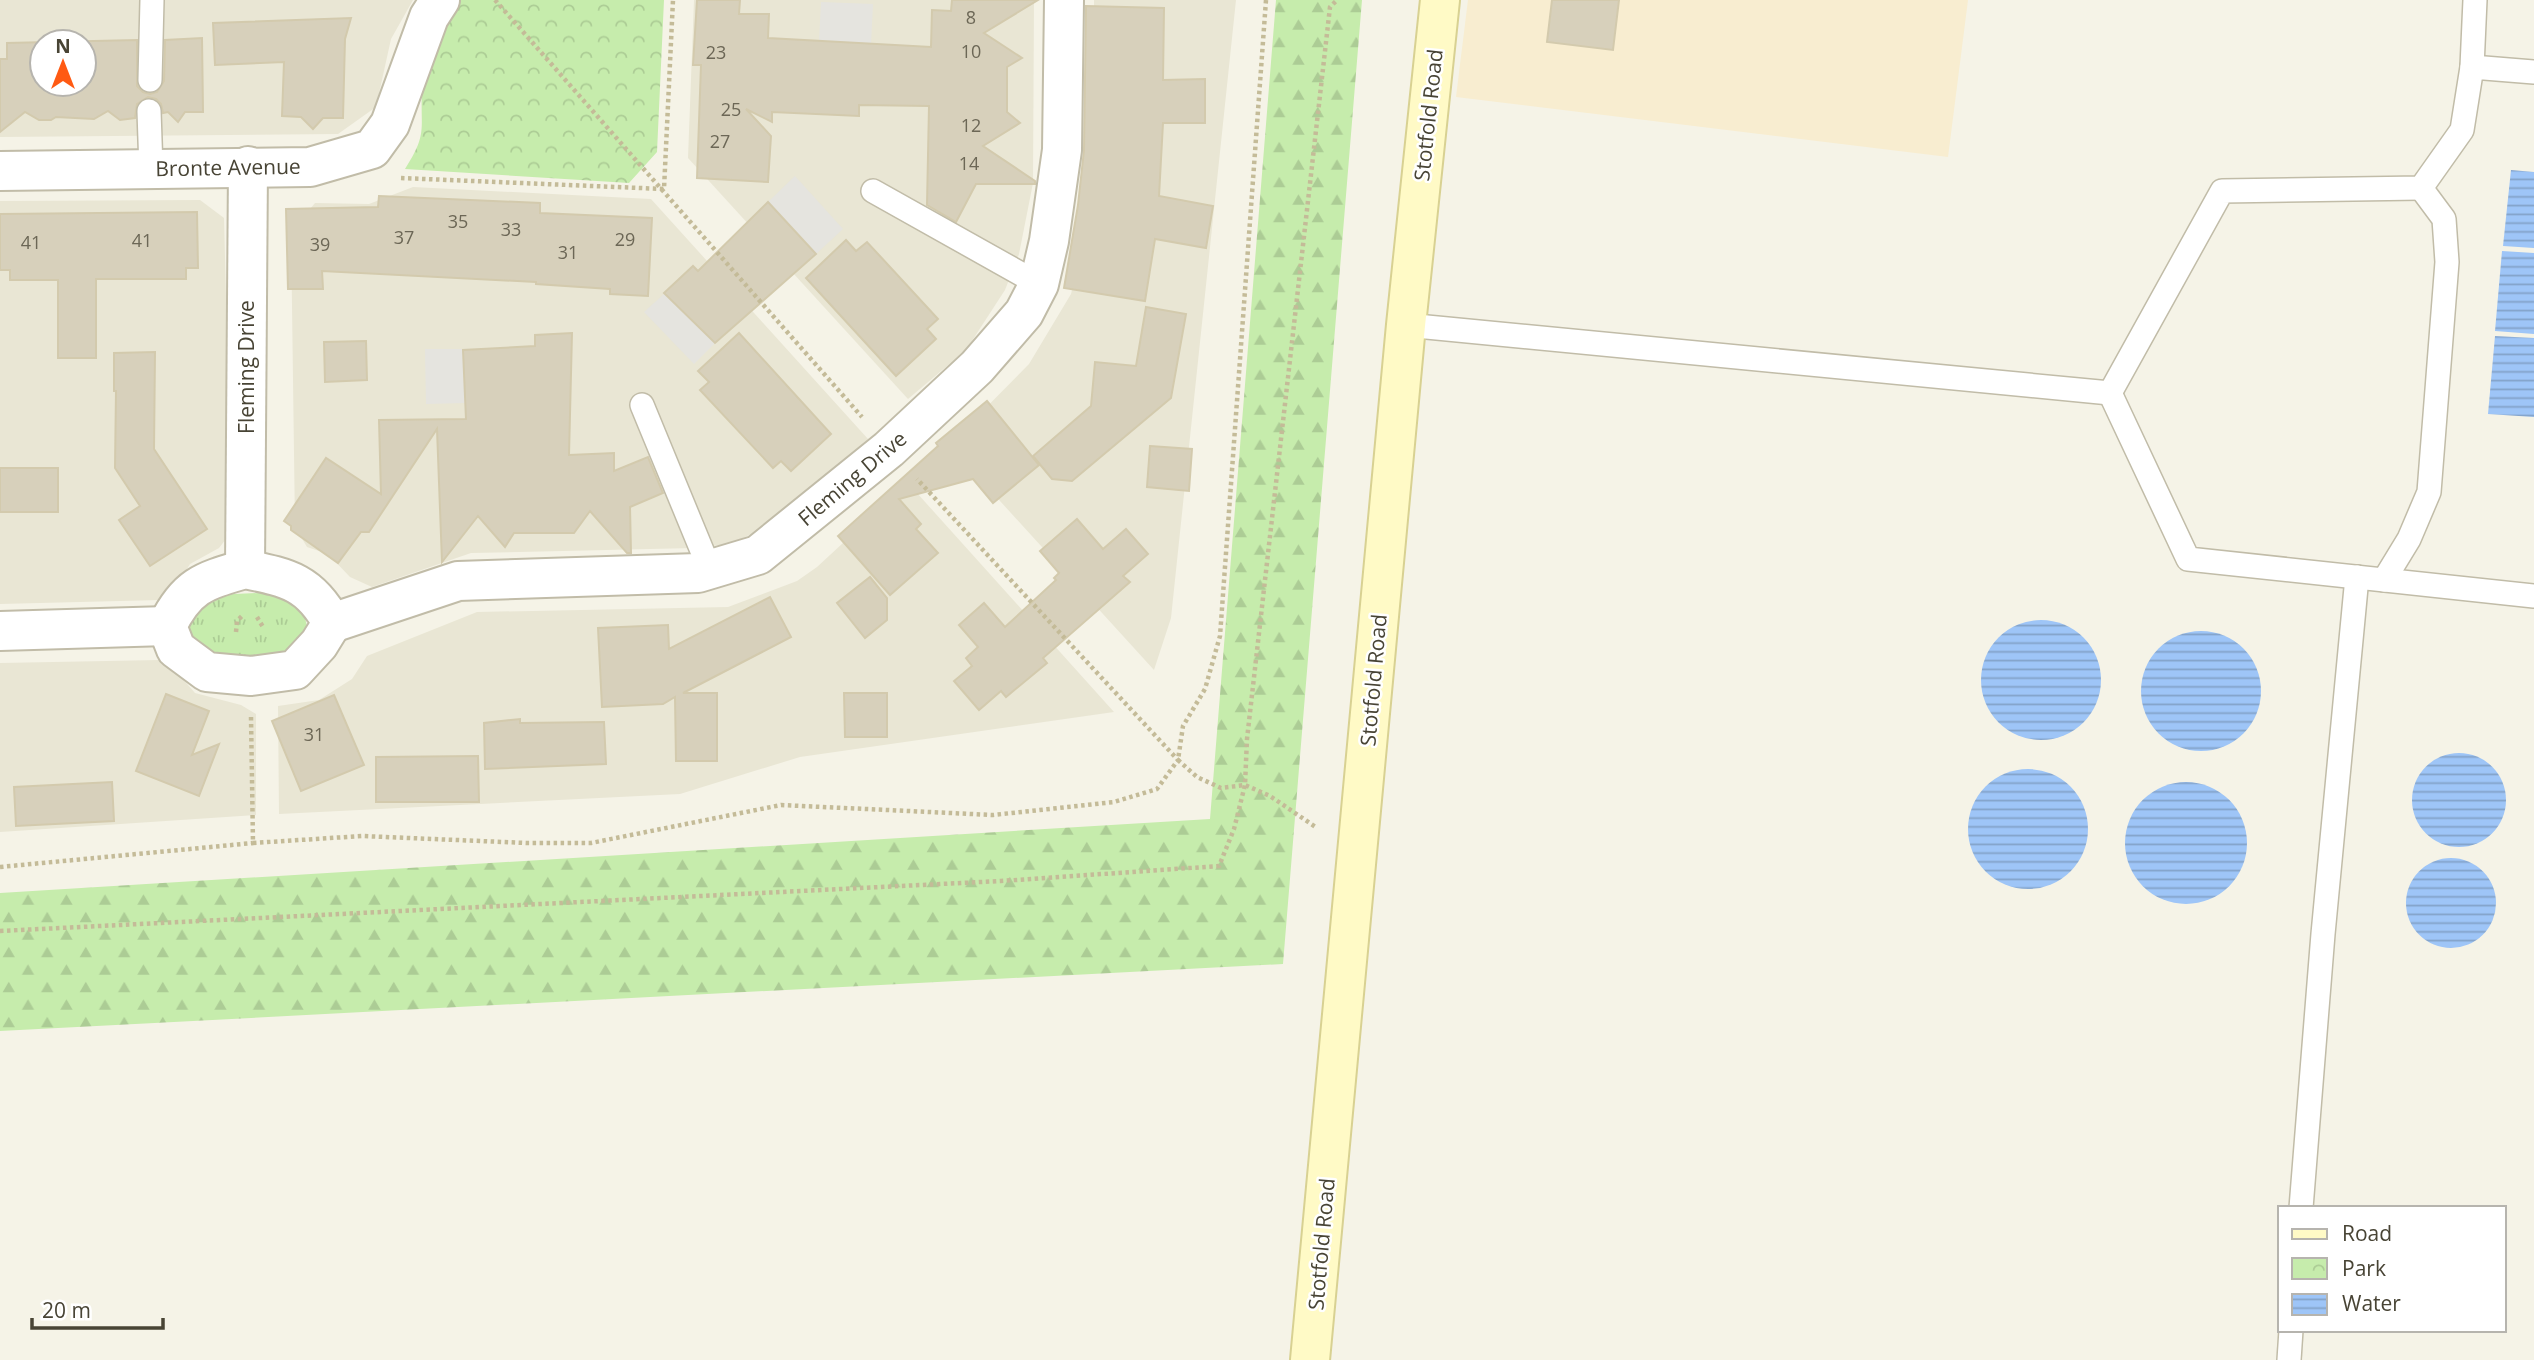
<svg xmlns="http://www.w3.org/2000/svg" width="2534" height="1360" font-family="'Open Sans',sans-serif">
<defs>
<pattern id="grass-tufts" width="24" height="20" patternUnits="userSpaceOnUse" patternTransform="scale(1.75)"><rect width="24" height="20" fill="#c6ecac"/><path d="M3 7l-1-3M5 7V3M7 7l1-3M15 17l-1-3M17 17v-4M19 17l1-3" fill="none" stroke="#accc95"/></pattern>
<pattern id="forest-firs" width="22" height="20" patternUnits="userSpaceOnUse" patternTransform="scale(1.75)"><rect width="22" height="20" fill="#c6ecac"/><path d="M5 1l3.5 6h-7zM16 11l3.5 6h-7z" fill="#accc95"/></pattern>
<pattern id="park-crowns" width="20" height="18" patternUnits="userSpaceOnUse" patternTransform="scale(1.75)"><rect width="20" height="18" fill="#c6ecac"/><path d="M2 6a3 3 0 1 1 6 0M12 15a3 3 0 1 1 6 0" fill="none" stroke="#accc95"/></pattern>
<pattern id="water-rules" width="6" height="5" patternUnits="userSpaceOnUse" patternTransform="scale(1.75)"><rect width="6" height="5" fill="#9ec5f7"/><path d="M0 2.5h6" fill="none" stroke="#83a2c9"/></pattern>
</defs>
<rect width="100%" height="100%" fill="#f5f3e7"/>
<g fill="#e9e6d4" fill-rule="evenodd">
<path d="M0,0h413l-22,39 -15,68 -38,27 -338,3zM42,42h42v42h-42z"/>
<path d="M694,0h340l-1,183 -14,71 -14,36 -39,60 -58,49 -220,-241z"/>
<path d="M1094,0h142l-65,618 -17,52 -205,-225 80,-81 42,-70 23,-97z"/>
<path d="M413,187l238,12 217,240 -93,83 -44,22 -37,4 -223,5 -99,34 -22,-10 -22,-23 -21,-7 -12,-20 -4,-295 24,-29 54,1z"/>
<path d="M200,200l24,18 8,313 -13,17 -29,16 -16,25 -14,11 -160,4v-403z"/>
<path d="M908,483l206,229 -314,45 -120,37 -401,20 -1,-108 41,-6 33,-21 15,-23 110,-44 251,-5 69,-26 20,-14z"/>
<path d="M159,660l14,8 22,25 46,12 15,9v101l-256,17v-169z"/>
</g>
<path fill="#f8edd0" d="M1468,0h500l-20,157 -492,-60z"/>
<path fill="url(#grass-tufts)" d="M281,592l21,14 6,24 -24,27 -68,1 -20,-11 -8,-19 5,-17 20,-16z"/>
<path fill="url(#forest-firs)" d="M1276,0h86l-79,964 -1283,67v-138l1210,-74z"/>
<path fill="url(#park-crowns)" d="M459,0h205l-7,152 -28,31 -224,-14c23,-36 15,-39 17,-78 0,-16 27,-78 37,-91z"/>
<g fill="#e5e4df">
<path d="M821,2l52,2 -2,40 -52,-3z"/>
<path d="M795,176l48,53 -27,25 -48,-52z"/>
<path d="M664,294l51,49 -21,21 -50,-52z"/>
<path d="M425,349h38l2,54 -39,1z"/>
</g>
<g fill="url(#water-rules)">
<path d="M2511,170l23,2v76l-31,-2z"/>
<path d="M2502,251l32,2v81l-39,-3z"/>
<path d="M2495,336l39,2v79l-46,-3z"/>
<circle cx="2041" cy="680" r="60"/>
<circle cx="2201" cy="691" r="60"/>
<circle cx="2459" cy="800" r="47"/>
<circle cx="2028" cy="829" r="60"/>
<circle cx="2186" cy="843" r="61"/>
<circle cx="2451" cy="903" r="45"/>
</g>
<g fill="#d7d0bb" stroke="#d3caad" stroke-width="2" fill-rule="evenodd">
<path d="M697,0h43l-1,14h30l-1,24 163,9 1,-37 19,1 1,-11h86l-54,33 38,25 -15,9v45l13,11 -37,23 52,35v3h-59l-20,38 -29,-17 2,-99 -70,-1v11l-87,-4v10l-26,-13 25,27 -3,46 -71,-4 4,-113h-8z"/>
<path d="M1552,0h67l-6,50 -66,-8z"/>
<path d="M1086,6l78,2 -1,72 42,-1v44h-42l-4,73 54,10 -7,42 -51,-9 -10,62 -81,-13 14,-83 6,-55z"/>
<path d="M351,18l-6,21 -2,79h-20l-10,11 -12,-12 -19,-1 2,-54 -69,3 -2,-42z"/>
<path d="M202,38l1,74h-18l-7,10 -10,-10 -5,1 -2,-9 -5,-5 -8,-2 -11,7 -2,14 -15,2 -12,-9 -14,8 -38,-2 -5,3h-12l-14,-8 -25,20v-73h7v-16l130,-3v46l6,6 7,2 7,-2 7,-11 1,-41zM42,42h42v42h-42z"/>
<path d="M379,196l161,7v10l112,5 -4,78 -38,-2v-5l-74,-5v-2l-214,-11 1,18h-35l-2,-80 92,-2z"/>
<path d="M768,202l48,52 -101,89 -51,-50 29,-27 5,5z"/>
<path d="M197,212l1,56h-12v11h-90v79h-38v-78h-48v-10h-10v-56z"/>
<path d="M846,240l10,11 11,-9 71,77 -11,10 9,10 -40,37 -90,-98z"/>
<path d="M1146,307l40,7 -15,84 -99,83 -20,-2 -19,-23 58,-50 4,-44 41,4z"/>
<path d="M572,333l-3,122 45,-2v18l34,-14 15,36 -33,14 1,46h-4l-37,-42 -16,22h-60l-9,14 -27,-31 -36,46 -5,-133 -68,103h-8l-23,31 -47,-33v-4l-7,-5 42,-63 55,36 -2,-74 87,-1 -3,-69 72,-4v-11z"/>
<path d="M739,333l92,101 -40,37 -10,-10 -8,7 -73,-78 9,-8 -11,-11z"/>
<path d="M366,341l1,39 -42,2 -1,-40z"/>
<path d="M155,352l-1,97 53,80 -57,37 -31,-46 21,-14 -25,-38 1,-77h-2v-38z"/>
<path d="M987,401l52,64 -46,38 -20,-24 -74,20 22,25 -5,5 22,24 -48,42 -52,-59 100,-90 -2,-3z"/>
<path d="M1150,446l42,3 -3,42 -42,-4z"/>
<rect x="0" y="468" width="58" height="44"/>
<path d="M1077,519l26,30 23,-20 22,25 -25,22 7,6 -87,76 4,5 -41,34 -5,-6 -22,19 -25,-29 18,-15 -6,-8 12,-11 -19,-22 25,-22 21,24 51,-47 -2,-2 5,-5 -19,-22z"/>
<path d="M870,577l17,21v22l-22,18 -28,-35z"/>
<path d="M770,597l21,40 -108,56h34v68h-41l-1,-64 -12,7 -61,3 -4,-79 70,-3 1,24z"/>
<path d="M844,693h43v44h-42z"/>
<path d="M166,694l43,17 -17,44 27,-11 -20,52 -63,-25z"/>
<path d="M334,695l30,70 -63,26 -29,-70z"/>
<path d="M520,719v4l84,-1 2,42 -121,5 -1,-46z"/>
<path d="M478,756l1,46h-103v-45z"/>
<path d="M112,782l2,39 -98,5 -2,-39z"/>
</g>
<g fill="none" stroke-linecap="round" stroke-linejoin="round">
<defs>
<g id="lane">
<path d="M2472,67l3,-67"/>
<path d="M150,80l2,-80"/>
<path d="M149,111l2,58"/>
<path d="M873,191l166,93"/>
<path d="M1406,325l704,68"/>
<path d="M2110,393l112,-202 199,-3 41,-58 10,-63 62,5"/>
<path d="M2110,393l78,166 346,37"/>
<path d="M642,405l68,165"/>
<path d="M2384,580l25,-41 20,-47 18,-230 -3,-43 -23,-31"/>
<path d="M2301,1208l22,-274 34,-357"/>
<path d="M2289,1360l2,-30"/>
</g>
<g id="street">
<path d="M0,171l310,-4 62,-18 18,-25 39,-107 11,-17"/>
<path d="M245,569c43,9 65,13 87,54l-13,21 -24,26 -44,6 -44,-4 -31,-23 -9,-23c20,-41 37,-45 78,-57z"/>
<path d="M245,569l3,-403"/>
<path d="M332,623l126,-42 240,-8 60,-18 131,-106 88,-82 47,-54 15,-29 10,-43 13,-91 2,-150"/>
<path d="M0,631l167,-5"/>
</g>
<path id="secondary" d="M1310,1360l96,-1035 34,-325"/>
</defs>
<use href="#lane" stroke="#c1bca8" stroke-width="26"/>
<use href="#street" stroke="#c1bca8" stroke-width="42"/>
<use href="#secondary" stroke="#d8d192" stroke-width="42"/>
<g stroke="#c4bb98" stroke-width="4.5" stroke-dasharray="3.5 3.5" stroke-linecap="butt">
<path d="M495,0l367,417"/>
<path d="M1266,0l-46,636 -15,53 -22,37 -5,34 19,17 24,11 24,-3 25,11 47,32"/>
<path d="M401,178l263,11 9,-189"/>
<path d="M257,617l6,10"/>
<path d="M236,632l1,-11 5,-5"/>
<path d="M251,717l2,126 109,-7 165,7h64l190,-38 212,10 121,-13 43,-13 21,-29 -261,-281"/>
<path d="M0,867l253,-24"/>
<path d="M0,931l1001,-50 218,-15 15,-37 11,-44 2,-46 83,-732 7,-7"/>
</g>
<use href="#lane" stroke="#fff" stroke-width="23"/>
<use href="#street" stroke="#fff" stroke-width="38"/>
<use href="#secondary" stroke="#fffac6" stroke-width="38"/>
</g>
<g text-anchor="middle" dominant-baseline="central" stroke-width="5" stroke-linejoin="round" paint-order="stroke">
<g font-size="18" fill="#6c6756">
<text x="971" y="17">8</text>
<text x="971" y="51">10</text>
<text x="716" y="52">23</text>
<text x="731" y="109">25</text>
<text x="971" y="125">12</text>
<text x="720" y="141">27</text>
<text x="969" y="163">14</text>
<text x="458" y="221">35</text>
<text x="511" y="229">33</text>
<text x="404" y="237">37</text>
<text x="625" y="239">29</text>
<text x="142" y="240">41</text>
<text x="31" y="242">41</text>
<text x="320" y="244">39</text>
<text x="568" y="252">31</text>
<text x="314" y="734">31</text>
</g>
<g font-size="21" fill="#484435" stroke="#fff">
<text transform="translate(1428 115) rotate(-84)">Stotfold Road</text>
<text transform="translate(228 167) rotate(-1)">Bronte Avenue</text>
<text transform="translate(246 367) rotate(-90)">Fleming Drive</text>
<text transform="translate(852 478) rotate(-40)">Fleming Drive</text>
<text transform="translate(1373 680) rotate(-85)">Stotfold Road</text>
<text transform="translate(1321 1244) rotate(-85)">Stotfold Road</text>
</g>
</g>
<rect x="2278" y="1206" width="228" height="126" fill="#ffffff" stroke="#b6b4ae" stroke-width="2"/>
<rect x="2292" y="1229" width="35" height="10" fill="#fffac6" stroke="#b6b4ae" stroke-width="2"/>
<text x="2342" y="1241" font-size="21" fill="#484435">Road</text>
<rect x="2292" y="1258" width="35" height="21" fill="url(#park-crowns)" stroke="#b6b4ae" stroke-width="2"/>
<text x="2342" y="1276" font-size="21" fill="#484435">Park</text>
<rect x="2292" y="1294" width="35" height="21" fill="url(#water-rules)" stroke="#b6b4ae" stroke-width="2"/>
<text x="2342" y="1311" font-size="21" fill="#484435">Water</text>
<g transform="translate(63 63)"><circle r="33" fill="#ffffff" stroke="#b6b4ae" stroke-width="2"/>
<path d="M0-5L12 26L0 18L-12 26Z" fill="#ff5a13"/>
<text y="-10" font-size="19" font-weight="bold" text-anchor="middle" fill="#484435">N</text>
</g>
<path d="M32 1318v10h131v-10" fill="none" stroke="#484435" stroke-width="3.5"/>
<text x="42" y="1318" font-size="21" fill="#484435" stroke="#ffffff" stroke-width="5" paint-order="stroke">20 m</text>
</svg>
